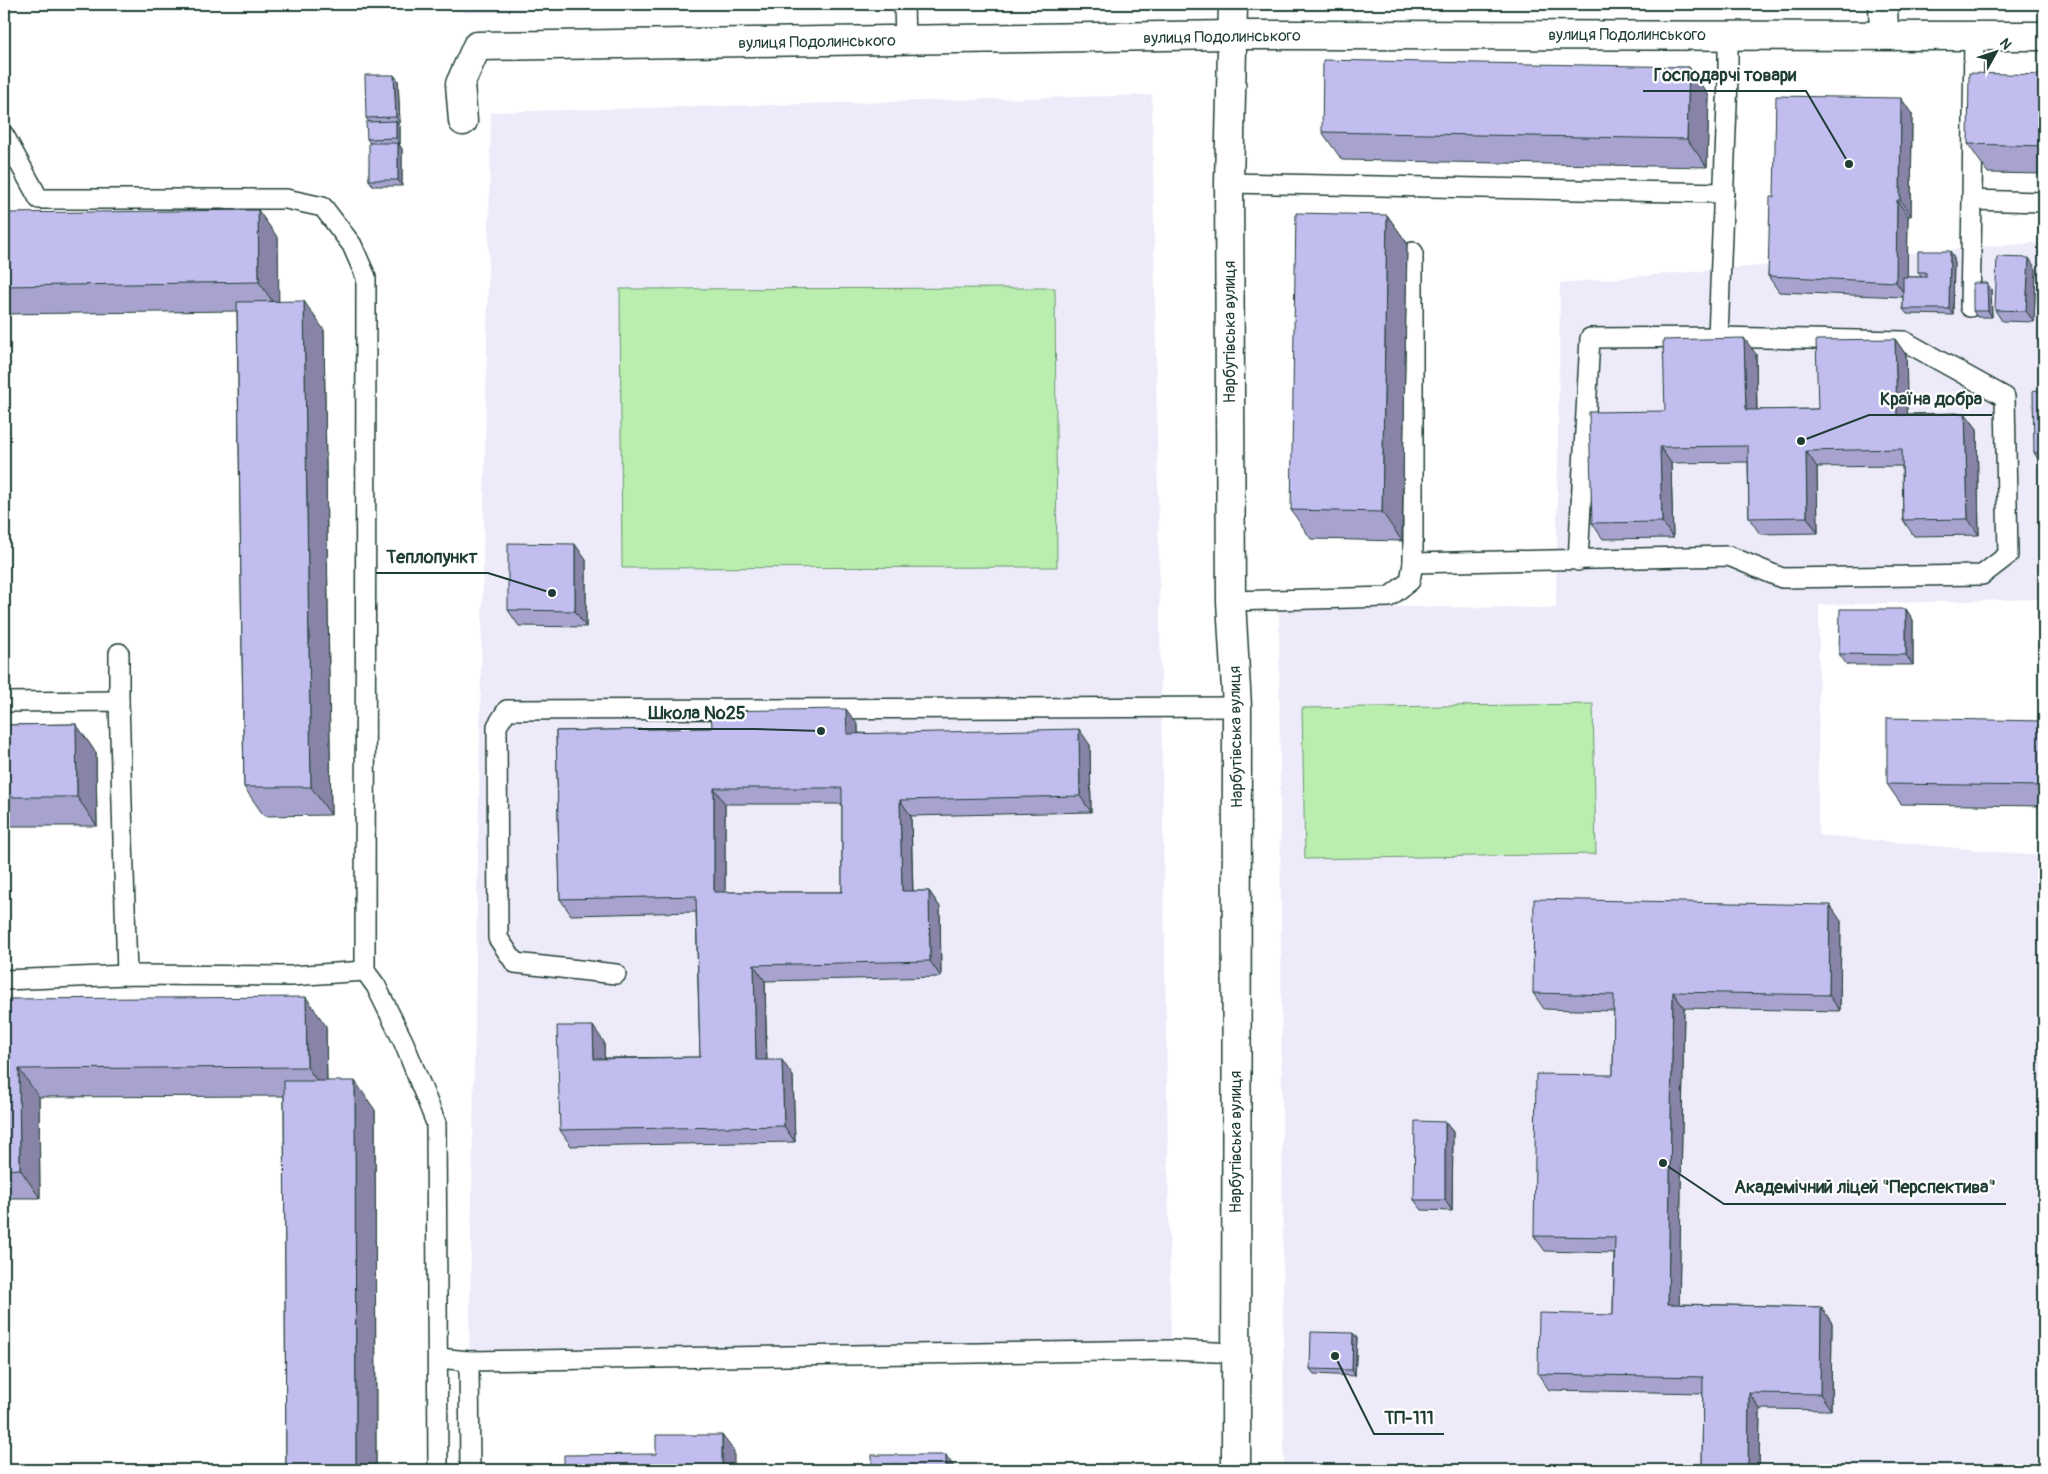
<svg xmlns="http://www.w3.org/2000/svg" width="2048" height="1474" font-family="Pangolin,sans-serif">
<rect width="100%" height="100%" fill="#fff"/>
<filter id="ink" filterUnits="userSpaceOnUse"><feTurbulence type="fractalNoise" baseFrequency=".02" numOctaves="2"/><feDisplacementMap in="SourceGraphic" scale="10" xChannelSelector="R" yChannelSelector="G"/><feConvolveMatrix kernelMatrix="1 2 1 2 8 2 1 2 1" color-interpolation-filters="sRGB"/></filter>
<g filter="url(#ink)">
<g fill="#edebfa">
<path d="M463,4h298l-297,9z"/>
<path d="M1152,95l19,1255 -702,11 22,-1249z"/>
<path d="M2044,242v357l-225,6 -1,230 226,21v614h-760l-5,-864 277,2 4,-325z"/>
</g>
<g fill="#b9eeaf" stroke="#6c9672">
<path d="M1055,288l2,279 -435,1 -2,-279z"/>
<path d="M1593,704l3,150 -291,5 -3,-151z"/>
</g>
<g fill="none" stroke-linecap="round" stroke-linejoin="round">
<defs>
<g id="service">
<path d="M904,4l1,37"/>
<path d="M1974,35l-2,165 72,2"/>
<path d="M4,135l35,64h247l37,8 29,38 14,32 -1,694"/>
<path d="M1229,183l495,10"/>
<path d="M1970,307l2,-107"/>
<path d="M1718,337l10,-258v-44"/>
<path d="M1413,563l316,-7 53,22 200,-3 26,-20 -3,-158 -101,-56 -186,-4 -128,1 -12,223"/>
<path d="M1231,601l158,-4 21,-16 3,-18v-311"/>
<path d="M119,701v-48"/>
<path d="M4,702l115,-1 8,274"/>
<path d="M616,974l-101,-11 -17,-25 -1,-212 10,-16 730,-3"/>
<path d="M4,980l123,-5 164,1 74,-5 11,15 28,57 32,80 2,347"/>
<path d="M438,1358l31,3 702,-11 65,3"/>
<path d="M469,1361l1,109"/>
</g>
<g id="minor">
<path d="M1233,4l-4,179 2,418 6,106 -1,763"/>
<path d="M1883,4l1,31"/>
<path d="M463,121l-3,-37 17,-38 756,-11 811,1"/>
</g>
</defs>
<use href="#service" stroke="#1f3d34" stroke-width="22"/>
<use href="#minor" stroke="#1f3d34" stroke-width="31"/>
<use href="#service" stroke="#fff" stroke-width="19"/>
<use href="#minor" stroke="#fff" stroke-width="28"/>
</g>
<g fill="#a7a3ce" stroke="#1f3d34" fill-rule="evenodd">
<path d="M1689,67l20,29 -2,71 -365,-7 -20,-28z"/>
<path d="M2044,75v99l-56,-1 -20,-29z"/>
<path d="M398,80l2,43h-3l3,3v18h-1l3,5v37h-29l-4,-6 1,-37 -3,-4 2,-17 -3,-4z"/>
<path d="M1912,114l-1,102h-3l-1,61h14l-3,-5 36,-15 -1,58 -46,-1 -4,-5v-12l-124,-5 -11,-16 6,-79z"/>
<path d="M4,213l274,25v63l46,29 7,485 -67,1 -20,-29 -7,-476 -233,3z"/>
<path d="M1387,215l20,28 -5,298 -91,-2 -20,-29z"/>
<path d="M2036,269l-2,53 -32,-1 -7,-11z"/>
<path d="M1991,289l1,28h-15l-4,-6z"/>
<path d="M1895,339l11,16 1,59 58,-1 12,16 2,106 -65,1 -11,-16 -1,-54 -85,1 1,66 -58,1 -11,-16 -1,-56 -77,1 2,75 -70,1 -11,-16 73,-112 91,-57 1,56 61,-1z"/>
<path d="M2044,391v72h-3l-7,-10z"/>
<path d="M586,560v67l-67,-1 -11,-16z"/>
<path d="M1906,609l7,11v45h-66l-8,-11z"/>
<path d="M2042,721l2,3v115l-2,-3v-30l-141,-2 -14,-20z"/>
<path d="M76,724l20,29 1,73h-93v-101z"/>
<path d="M858,725v8l232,12 1,67 -180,4 2,75h16l11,16 1,70 -176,4 2,79 26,16 2,66 -224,4 -11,-16 44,-88v16l96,-1 -4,-145 -125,3 -11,-16 -4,-168zM725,804h117v88h-117z"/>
<path d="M1841,921l-1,90 -156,-3 -5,296 142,3 11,16 -1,87 -71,-1 -1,61h-57l1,-77 -154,-3 -11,-16 75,-59 1,-62 -69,-2 -11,-15 79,-161 1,-64 -70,-2 -11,-16z"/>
<path d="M4,999l322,27 1,55 48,29 1,360h-90l-2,-374 -245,1 1,101h-36z"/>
<path d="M1445,1122l8,10 -1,79 -30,-1 -8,-10z"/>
<path d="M1357,1338l-2,38 -41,-2 -4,-5z"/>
</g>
<g fill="#8884a7" stroke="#1f3d34">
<path d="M1689,67l20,29 -2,71 -20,-28z"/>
<path d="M394,75l4,5 2,43 -4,-6z"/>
<path d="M1901,98l11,16 -1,102 -11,-16z"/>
<path d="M396,121l4,5v18l-4,-6z"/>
<path d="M398,143l4,6v37l-4,-6z"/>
<path d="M1897,200l11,16 -1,82 -11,-16z"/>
<path d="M258,210l20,28 1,73 -20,-29z"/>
<path d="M1387,215l20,28 -5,298 -20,-29z"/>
<path d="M1950,251l4,6 -1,58 -4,-6z"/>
<path d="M2029,258l7,11 -2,53 -8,-11z"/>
<path d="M1987,283l4,6 1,28 -4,-6z"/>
<path d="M304,301l20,29 7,485 -20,-28z"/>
<path d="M1744,338l12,16 1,72 -11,-16z"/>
<path d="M1895,339l11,16 2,75 -11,-15z"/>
<path d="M1965,413l12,16 2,106 -11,-16z"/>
<path d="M1660,447l11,16 2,75 -11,-16z"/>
<path d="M1806,451l11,16 1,66 -11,-16z"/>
<path d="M575,544l11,16v67l-11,-16z"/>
<path d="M1906,609l7,11v45l-7,-10z"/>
<path d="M846,709l12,16v25l-11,-16z"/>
<path d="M2042,721l2,3v10l-2,-3z"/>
<path d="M76,724l20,29 1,73 -20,-29z"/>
<path d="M1079,729l11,16 1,67 -11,-16z"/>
<path d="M714,788l11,16v104l-11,-16z"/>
<path d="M900,800l11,16 2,91 -11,-16z"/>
<path d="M929,891l11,16 1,70 -11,-16z"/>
<path d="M1830,905l11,16 -1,90 -11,-16z"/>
<path d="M754,965l11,16 2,95 -11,-16z"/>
<path d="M1673,992l11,16 -5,312 -11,-16z"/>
<path d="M306,997l20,29 1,69 -20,-28z"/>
<path d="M593,1026l11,16 1,32 -11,-15z"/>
<path d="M782,1060l11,16 2,66 -11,-16z"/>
<path d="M19,1069l20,28 1,101 -20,-29z"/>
<path d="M355,1081l20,29 1,360h-20z"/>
<path d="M1445,1122l8,10 -1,79 -7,-11z"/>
<path d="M1821,1307l11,16 -1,87 -11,-16z"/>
<path d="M1353,1333l4,5 -2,38 -3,-6z"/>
<path d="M1749,1393l11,16 -1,61h-11z"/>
<path d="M722,1435l12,16v19h-12z"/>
<path d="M946,1455l10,15h-10z"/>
</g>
<g fill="#c2bdef" stroke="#1f3d34" fill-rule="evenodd">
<path d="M1323,60l366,7 -2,72 -365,-7z"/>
<path d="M1969,73l75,2v71l-76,-2z"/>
<path d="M365,75h29l2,42 -30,1z"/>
<path d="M1776,96l125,2 -1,102h-3l-1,82 -128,-6 2,-79h4z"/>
<path d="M396,121v17l-29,1 -1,-17z"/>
<rect x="369" y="143" width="29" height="37"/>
<path d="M258,210l1,72 -255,4v-73z"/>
<path d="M1296,213l91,2 -5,297 -91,-2z"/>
<path d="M1918,251h32l-1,58h-46v-32h23v-5h-8z"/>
<path d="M1997,257l32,1 -3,53 -31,-1z"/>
<path d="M1973,283h14l1,28h-15z"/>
<path d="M304,301l7,486h-67l-7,-485z"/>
<path d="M1744,338l2,72 72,-1 -2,-69 79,-1 2,76 68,-2 3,106 -65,1 -1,-71 -96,2 1,66 -58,1 -1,-72 -88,1 2,75 -70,1 -3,-111 76,-1 -2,-71z"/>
<path d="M2033,390l11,1v61l-10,1z"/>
<path d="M508,543l67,1v67l-67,-1z"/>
<path d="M1840,609h66v46l-67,-1z"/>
<path d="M846,709l1,25 232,-5 1,67 -180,4 2,91h27l1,70 -176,4 2,95h26l2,66 -224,4 -3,-104h36l1,33 106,-2 -4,-161 -136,3 -4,-168 156,-3 -1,-17zM714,788h128v104h-128z"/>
<path d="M1887,718l155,3v10h2v105h-2l1,-50 -156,-2z"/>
<path d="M76,724l1,73h-73v-72z"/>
<path d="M1534,899l296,6 -1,90 -156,-3 -5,312 153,3 -1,87 -71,-1 -1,77h-46l1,-93 -165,-3 1,-61 74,2 2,-78 -81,-1 2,-162 77,1 1,-80 -81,-2z"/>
<path d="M306,997l1,70 -288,2 1,100 -16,1v-171z"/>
<path d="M284,1081h71l1,389h-70z"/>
<path d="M1415,1121l30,1v78h-31z"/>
<path d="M1311,1332l42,1 -1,37 -42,-1z"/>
<path d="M656,1435h66v35h-158v-15l92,-1z"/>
<rect x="872" y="1455" width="74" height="15"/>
</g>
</g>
<g text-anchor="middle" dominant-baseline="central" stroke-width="4.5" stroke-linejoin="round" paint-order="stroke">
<g font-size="16" fill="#1f3d34" stroke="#fff">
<text x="1627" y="35">вулиця Подолинського</text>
<text transform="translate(1222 37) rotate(-1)">вулиця Подолинського</text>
<text transform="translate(817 42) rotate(-1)">вулиця Подолинського</text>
<text transform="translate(1230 332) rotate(-90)">Нарбутівська вулиця</text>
<text transform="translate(1236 737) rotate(-91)">Нарбутівська вулиця</text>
<text transform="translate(1236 1142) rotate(-90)">Нарбутівська вулиця</text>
</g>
</g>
<path fill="none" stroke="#1f3d34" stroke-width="2" d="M1849 164L1806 91H1643M1801 441L1869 415H1992M552 593L488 573H376M821 731L755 729H638M1663 1163L1724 1204H2006M1335 1356L1374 1434H1444"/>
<g fill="#1f3d34" stroke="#fff" stroke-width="2">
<circle cx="1849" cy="164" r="5"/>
<circle cx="1801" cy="441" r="5"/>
<circle cx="552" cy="593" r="5"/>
<circle cx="821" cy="731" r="5"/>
<circle cx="1663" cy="1163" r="5"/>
<circle cx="1335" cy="1356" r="5"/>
</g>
<g font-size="18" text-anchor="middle" font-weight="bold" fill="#1f3d34" stroke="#fff" stroke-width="4.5" stroke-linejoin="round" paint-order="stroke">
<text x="1725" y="81">Господарчі товари</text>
<text x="1931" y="405">Країна добра</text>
<text x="432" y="563">Теплопункт</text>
<text x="697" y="719">Школа №25</text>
<text x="1865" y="1193">Академічний ліцей "Перспектива"</text>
<text x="1409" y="1424">ТП-111</text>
</g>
<rect width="2048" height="1474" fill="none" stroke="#fff" stroke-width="20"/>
<rect x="10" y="10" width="2028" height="1454" fill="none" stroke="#1f3d34" stroke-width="2" filter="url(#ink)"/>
<g transform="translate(1996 52) rotate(50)" stroke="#ffffff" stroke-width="4" paint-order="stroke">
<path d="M0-4L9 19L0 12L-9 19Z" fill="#1f3d34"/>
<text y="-8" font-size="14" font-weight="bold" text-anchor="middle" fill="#1f3d34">N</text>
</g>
</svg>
